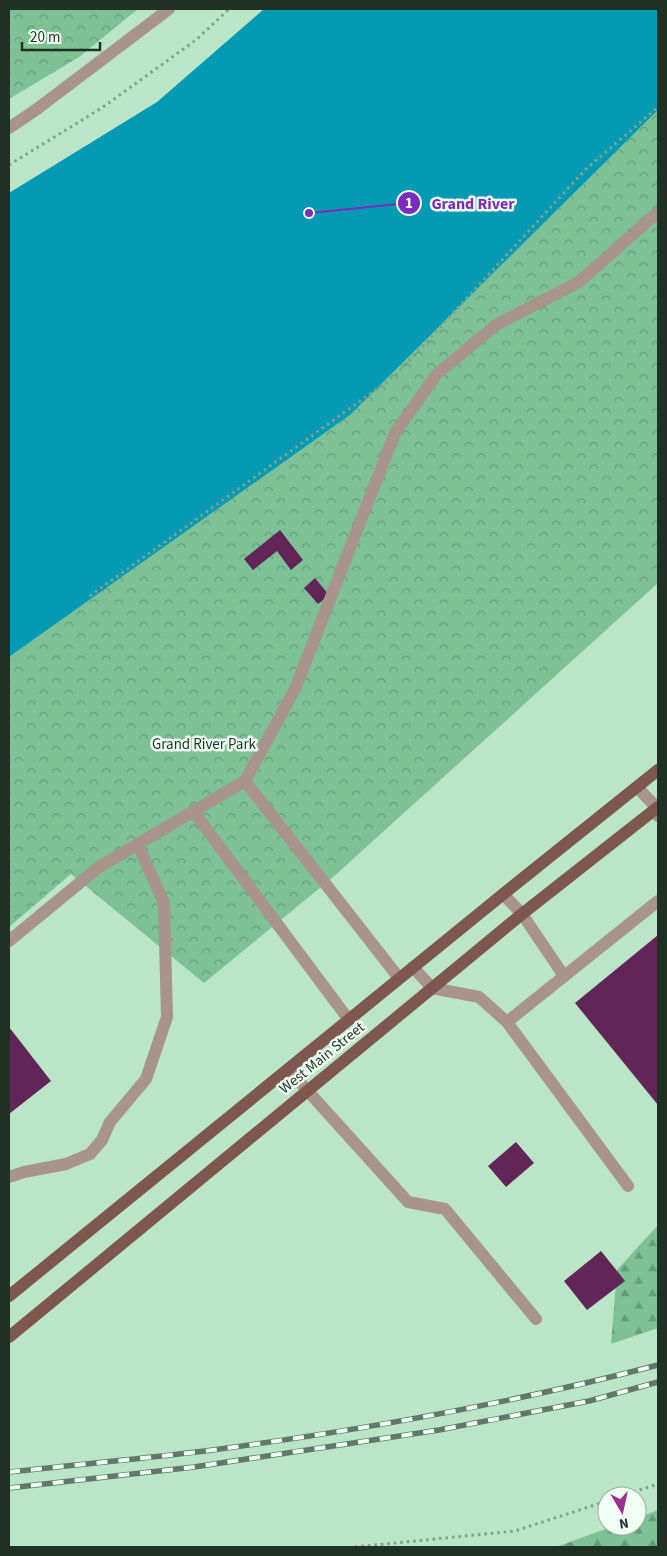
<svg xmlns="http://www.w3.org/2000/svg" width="667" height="1556" font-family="'Source Sans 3',sans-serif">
<defs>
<pattern id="forest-firs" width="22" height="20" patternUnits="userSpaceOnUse" patternTransform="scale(1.25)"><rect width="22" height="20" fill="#7dc194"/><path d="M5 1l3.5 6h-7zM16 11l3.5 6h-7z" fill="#669d79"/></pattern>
<pattern id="park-crowns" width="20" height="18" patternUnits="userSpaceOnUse" patternTransform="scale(1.25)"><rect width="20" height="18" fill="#7dc194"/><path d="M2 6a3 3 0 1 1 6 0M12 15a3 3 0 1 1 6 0" fill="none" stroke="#669d79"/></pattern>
</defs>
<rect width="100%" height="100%" fill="#bae6c7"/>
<g fill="url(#forest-firs)">
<path d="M658,1225v103l-47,16 6,-74z"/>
<path d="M658,1510v37h-102l58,-21h23v-8z"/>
</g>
<g fill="url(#park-crowns)">
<path d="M9,9h129l-59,48 -70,42z"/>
<path d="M658,110v473l-326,295 -128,105 -133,-109 -62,53v-270l341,-242z"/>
</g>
<path fill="#049ab4" d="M264,9h394v101l-308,305 -341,242v-464l148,-91z"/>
<g fill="#622558">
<path d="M280,530l23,30 -12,10 -14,-19 -24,19 -9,-11z"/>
<path d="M315,578l14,17 -11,9 -14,-16z"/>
<path d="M658,935v170l-83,-102z"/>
<path d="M9,1027l42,54 -42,33z"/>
<path d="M516,1142l18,21 -28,24 -18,-21z"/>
<path d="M601,1251l24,30 -38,29 -23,-29z"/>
</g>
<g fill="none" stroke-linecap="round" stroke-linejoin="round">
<g stroke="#80a28a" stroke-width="3" stroke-dasharray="2.5 4" stroke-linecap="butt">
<path d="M9,165l94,-58 93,-67 33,-31"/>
<path d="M90,596l306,-221 189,-205 73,-63"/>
<path d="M621,1496l37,-12"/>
<path d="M355,1547l160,-16 92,-30"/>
</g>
<g stroke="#a9938d" stroke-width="12">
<path d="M9,128l28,-19 132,-100"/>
<path d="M245,781l154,197"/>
<path d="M637,787l20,21 1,8"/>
<path d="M193,811l156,209"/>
<path d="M503,894l19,20 42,62"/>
<path d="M9,941l90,-74 146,-86 50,-92 100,-256 42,-59 59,-49 83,-43 79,-70"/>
<path d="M413,967l19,21 47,9 28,25 151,-121"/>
<path d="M507,1022l121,164"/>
<path d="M288,1069l120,133 37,7 91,110"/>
<path d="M9,1177l15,-5 42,-8 24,-10 12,-14 8,-18 36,-43 21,-62 -3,-114 -26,-58"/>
</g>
<g stroke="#7e584e" stroke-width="12">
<path d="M9,1296l503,-409 146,-117"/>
<path d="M9,1337l513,-423 136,-107"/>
</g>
<defs>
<g id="rail">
<path d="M9,1472c65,-7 130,-13 196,-21 152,-20 304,-47 453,-86"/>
<path d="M9,1488l185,-21 245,-37 150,-29 69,-19"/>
</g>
</defs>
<use href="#rail" stroke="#5f7b67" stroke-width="5.5"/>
<use href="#rail" stroke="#f1fef5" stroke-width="4" stroke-dasharray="11" stroke-linecap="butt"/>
</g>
<g text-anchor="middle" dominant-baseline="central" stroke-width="5" stroke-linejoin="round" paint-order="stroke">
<g font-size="15" fill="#143722" stroke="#f1fef5">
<text x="204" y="744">Grand River Park</text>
</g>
<g font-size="15" fill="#1f3024" stroke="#f1fef5">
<text transform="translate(322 1058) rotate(-39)">West Main Street</text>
</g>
</g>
<path fill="none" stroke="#7b2cbf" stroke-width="2" d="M309 213L409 203"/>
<g fill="#7b2cbf" stroke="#f1fef5" stroke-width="2">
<circle cx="309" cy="213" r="5"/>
<circle cx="409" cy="203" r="12"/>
</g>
<g font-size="15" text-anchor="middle" font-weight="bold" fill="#fff">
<text x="409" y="208">1</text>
</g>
<g font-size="16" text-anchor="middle" font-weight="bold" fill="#7b2cbf" stroke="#f1fef5" stroke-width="5" stroke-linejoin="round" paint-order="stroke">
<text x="473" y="209">Grand River</text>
</g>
<rect width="667" height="1556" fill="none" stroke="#1f3024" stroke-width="20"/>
<g transform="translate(622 1511) rotate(171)"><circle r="24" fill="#f1fef5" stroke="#9daca1"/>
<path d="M0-4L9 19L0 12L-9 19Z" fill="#9f308e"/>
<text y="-8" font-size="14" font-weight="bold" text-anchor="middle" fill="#1f3024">N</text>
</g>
<path d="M22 42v8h78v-8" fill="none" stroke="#1f3024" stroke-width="2.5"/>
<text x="30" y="42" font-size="15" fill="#1f3024" stroke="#f1fef5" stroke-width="4" paint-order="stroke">20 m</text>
</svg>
